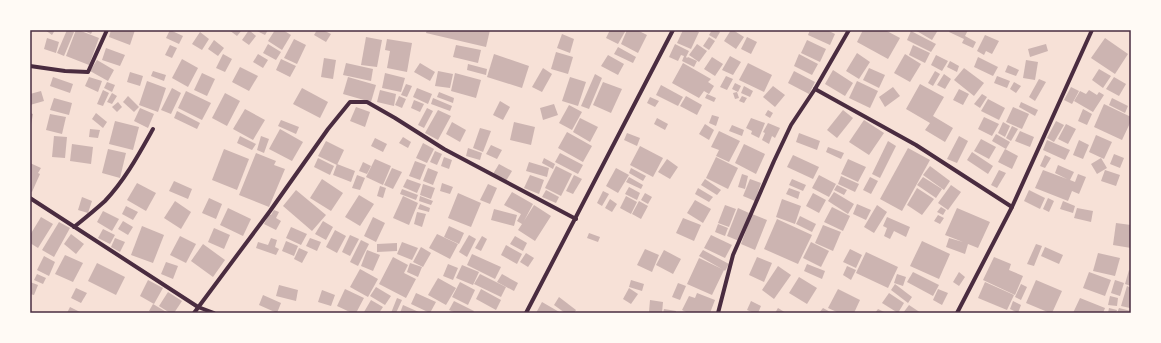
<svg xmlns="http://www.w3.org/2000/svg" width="1161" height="343" font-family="'Exo 2',sans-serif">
<rect width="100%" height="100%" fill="#f7e1d7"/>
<g fill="#ccb4b1">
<path d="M45,30h10l-3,5z"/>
<path d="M67,30l7,2 -10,24 -7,-3z"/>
<path d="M76,30h5v1l18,7 -10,27 -23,-9z"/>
<path d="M82,30h11l-2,4z"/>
<path d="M111,30h24l-5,15 -21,-8z"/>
<path d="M170,30l13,6 -4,8 -13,-6z"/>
<path d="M229,30h13l-5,6z"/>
<path d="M249,30l7,6 -7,9 -7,-5z"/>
<path d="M255,30h13l-3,5z"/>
<path d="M275,30h8l8,5 -9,15 -14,-9z"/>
<path d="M317,30h6l8,4 -5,8 -12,-7z"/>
<path d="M427,30h63l-4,17 -60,-14z"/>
<path d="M610,30h16l-8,14 -12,-6z"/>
<path d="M627,30h10l10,5 -9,18 -17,-9z"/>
<path d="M683,30h11l5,2 -8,17 -14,-6z"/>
<path d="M712,30h5l3,2 -4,7 -7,-4z"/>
<path d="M731,30h2l11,7 -8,12 -12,-8z"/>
<path d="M810,30h17l8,4 -5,11 -22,-10z"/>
<path d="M863,30h22l15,8 -12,21 -31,-17z"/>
<path d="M915,30h23l-6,10z"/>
<path d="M950,30h18l-3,6 11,6 -3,6 -11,-5 2,-4 -15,-7z"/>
<path d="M911,31l25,13 -5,8 -24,-12z"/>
<path d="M200,32l9,7 -7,11 -10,-6z"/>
<path d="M562,34l12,5 -4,14 -13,-5z"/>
<path d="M985,35l14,6 -7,13 -6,-3 -2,4 -7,-4z"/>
<path d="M366,37l16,3 -5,27 -16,-2z"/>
<path d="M709,37l6,4 -6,9 -6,-4z"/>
<path d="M747,37l10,5 -6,12 -10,-5z"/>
<path d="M47,38l12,4 -3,11 -12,-4z"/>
<path d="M1105,38l23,16 -13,20 -24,-16z"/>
<path d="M294,39l12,6 -9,19 -13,-6z"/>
<path d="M387,39l25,4 -5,29 -20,-4 3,-17 -5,-1z"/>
<path d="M214,40l10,8 -6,8 -10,-7z"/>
<path d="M807,40l19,9 -6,13 -19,-9z"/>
<path d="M268,44l13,8 -5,8 -13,-7z"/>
<path d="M675,44l14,7 -3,6 1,1 1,-1 9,4 -3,6 -12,-6 2,-5 -3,-1 -3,6 -9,-4z"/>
<path d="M697,44l10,7 -8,11 -10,-7z"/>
<path d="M1046,44l2,7 -18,6 -2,-8z"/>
<path d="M170,45l7,3 -5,10 -7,-3z"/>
<path d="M456,45l25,5 -3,13 -25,-6z"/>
<path d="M913,45l17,8 -5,10 -16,-8z"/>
<path d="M618,47l18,10 -3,6 -19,-9z"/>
<path d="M106,48l19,7 -5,11 -18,-6z"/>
<path d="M556,52l17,5 -5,17 -17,-5z"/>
<path d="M857,53l13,9 -11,17 -13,-8z"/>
<path d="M223,54l9,5 -7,13 -9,-4z"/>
<path d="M258,54l10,6 -5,8 -10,-6z"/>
<path d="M494,54l35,12 -7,22 -35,-11z"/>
<path d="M799,54l19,10 -6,11 -18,-9z"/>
<path d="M905,54l16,10 -11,18 -16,-9z"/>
<path d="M608,55l16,9 -6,11 -17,-9z"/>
<path d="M936,55l12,6 -6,10 -11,-6z"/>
<path d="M730,56l11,6 -8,13 -11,-5z"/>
<path d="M712,57l11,7 -8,12 -11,-7z"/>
<path d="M978,57l20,10 -5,9 -19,-9z"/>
<path d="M324,58l12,2 -3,19 -12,-2z"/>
<path d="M182,59l16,9 -10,19 -16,-9z"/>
<path d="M281,59l15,7 -6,11 -14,-7z"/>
<path d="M97,60l17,10 -6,11 -18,-10z"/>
<path d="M1026,60l12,2 -3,18 -12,-2z"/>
<path d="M950,61l9,5 -2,6 -10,-5z"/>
<path d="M346,63l27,6 -2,12 -28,-6z"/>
<path d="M420,63l15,9 -5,9 -16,-9z"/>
<path d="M683,63l28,16 -3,3 6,4 -5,8 -5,-3 -5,7 -27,-15z"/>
<path d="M748,63l24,12 -8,17 -25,-12z"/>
<path d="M468,64l19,5 -1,6 -19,-5z"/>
<path d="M1008,65l11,5 -3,6 -11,-4z"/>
<path d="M240,67l18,9 -9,15 -17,-9z"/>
<path d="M543,68l9,6 -10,18 -10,-5z"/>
<path d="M869,68l16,7 -6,13 -16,-8z"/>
<path d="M964,68l20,15 -10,13 -20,-16z"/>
<path d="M1099,69l12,7 -8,12 -11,-8z"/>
<path d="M833,70l20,13 -8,13 -20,-12z"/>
<path d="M153,71l13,4 -2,6 -13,-5z"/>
<path d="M438,71l15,3 -3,14 -15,-2z"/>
<path d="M794,71l21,11 -6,12 -21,-11z"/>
<path d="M935,71l5,3 -7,12 -5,-3z"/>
<path d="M130,72l13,4 -3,10 -13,-4z"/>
<path d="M202,73l13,6 -8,17 -13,-6z"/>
<path d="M385,73l20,5 -4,14 -19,-4z"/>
<path d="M455,73l26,7 -5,18 -25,-7z"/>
<path d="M595,74l7,4 -13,31 -8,-3z"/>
<path d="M944,74l7,5 -6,10 -8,-4z"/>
<path d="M726,76l7,3 -6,11 -7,-3z"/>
<path d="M997,76l13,5 -3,7 -13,-5z"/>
<path d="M53,77l20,7 -3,9 -20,-7z"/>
<path d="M89,77l13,4 -4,11 -13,-6z"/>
<path d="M348,77l28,8 -5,17 -28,-8z"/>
<path d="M570,77l16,5 -8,24 -16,-5z"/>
<path d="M1114,77l12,7 -7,12 -13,-7z"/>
<path d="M1039,79l7,3 -11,19 -6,-4z"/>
<path d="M147,81l19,7 -8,24 -19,-7z"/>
<path d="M857,81l21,10 -8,17 -21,-10z"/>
<path d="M107,82l8,3 -3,7 -8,-4z"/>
<path d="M603,82l19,7 -11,24 -18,-8z"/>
<path d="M1014,82l7,4 -5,7 -6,-4z"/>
<path d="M735,83l6,3 -3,6 -6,-3z"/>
<path d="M406,84l6,2 -5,11 -6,-2z"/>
<path d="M920,84l24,13 -11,19 20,12 -8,14 -20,-12 5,-7 -24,-14z"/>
<path d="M661,85l22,12 -5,9 -22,-11z"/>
<path d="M744,86l9,5 -3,6 -9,-4z"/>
<path d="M773,86l12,9 -10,12 -12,-10z"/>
<path d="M893,87l7,9 -15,11 -6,-10z"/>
<path d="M1071,87l8,4 -7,13 -8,-4z"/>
<path d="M172,88l9,5 -10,21 -10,-4z"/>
<path d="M302,88l26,14 -8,16 -27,-14z"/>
<path d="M417,88l15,6 -4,10 -15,-7z"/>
<path d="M959,89l10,5 -6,11 -10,-5z"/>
<path d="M103,90l6,3 -6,13 -6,-2z"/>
<path d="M380,90l16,4 -2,12 -17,-4z"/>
<path d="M1089,90l8,5 2,-3 5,3 -11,17 -19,-11 6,-10 6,3z"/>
<path d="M41,91l3,10 -14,4v-11z"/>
<path d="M186,91l25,12 -9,17 -24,-12z"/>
<path d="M439,92l15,6 -1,5 -16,-6z"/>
<path d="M737,92l2,6 -4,1 -2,-6z"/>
<path d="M112,93l5,3 -5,8 -5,-2z"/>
<path d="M225,93l15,8 -13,25 -15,-8z"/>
<path d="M707,94l9,4 -2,4 -9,-4z"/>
<path d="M982,94l5,3 -7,11 -6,-4z"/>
<path d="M128,96l11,11 -5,5 -11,-10z"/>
<path d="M399,96l7,3 -4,9 -7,-3z"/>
<path d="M686,96l16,9 -5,10 -17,-9z"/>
<path d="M742,96l5,2 -3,5 -5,-2z"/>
<path d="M650,97l9,4 -4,6 -8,-4z"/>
<path d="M54,98l18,5 -3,12 -19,-5z"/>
<path d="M433,98l19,8 -2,5 -19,-7z"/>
<path d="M1112,98l16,8 -3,7 -16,-8z"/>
<path d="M988,99l17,9 -6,12 -18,-9z"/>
<path d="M414,100l10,4 -4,8 -9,-4z"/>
<path d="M500,101l10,6 -7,13 -10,-5z"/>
<path d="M118,102l4,5 -5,5 -5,-5z"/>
<path d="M1021,102l17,8 -3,6 -16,-9z"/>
<path d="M554,104l4,11 -15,5 -3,-12z"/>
<path d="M1104,104l27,13v4l-9,19 -28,-13z"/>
<path d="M569,105l13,7 -10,18 -13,-7z"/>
<path d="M356,107l14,5 -5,15 -15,-6z"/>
<path d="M1013,107l16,7 -7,15 -16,-7z"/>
<path d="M140,108l14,6 -6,14 -14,-7z"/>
<path d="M427,108l6,3 -9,17 -6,-3z"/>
<path d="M245,109l20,11 -12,20 -20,-11z"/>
<path d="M1083,109l9,5 -5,11 -9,-4z"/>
<path d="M438,110l13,6 -13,24 -13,-7z"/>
<path d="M768,110l5,3 -3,5 -5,-3z"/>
<path d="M843,110l10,8 -16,20 -10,-8z"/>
<path d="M177,111l23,12 -3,6 -23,-11z"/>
<path d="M30,113l3,1 -2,11h-1z"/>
<path d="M96,113l11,9 -4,6 -11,-9z"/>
<path d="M50,114l16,3 -4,17 -16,-4z"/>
<path d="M712,115l7,2 -3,9 -7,-3z"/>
<path d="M984,117l15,7 -7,12 -14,-7z"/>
<path d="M580,118l18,9 -8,15 -17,-10z"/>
<path d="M657,118l11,6 -3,6 -11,-6z"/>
<path d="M751,118l14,5 -6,15 -8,-4 1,-3 -6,-3z"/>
<path d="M281,120l18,7 -3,7 -18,-8z"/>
<path d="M864,120l20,13 -15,22 -20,-13z"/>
<path d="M115,121l24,6 -6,23 -24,-6z"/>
<path d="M1056,121l8,4 -10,17 -7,-4z"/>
<path d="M452,122l14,8 -6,12 -14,-8z"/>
<path d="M514,122l21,5 -4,18 -21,-5z"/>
<path d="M1003,122l7,4 -5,11 -7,-4z"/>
<path d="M768,123l12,5 -5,10 -3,-2 -3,8 -7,-4 3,-7 -2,-1z"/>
<path d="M705,124l9,6 -5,10 -10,-6z"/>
<path d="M1066,124l10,5 -8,15 -10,-5z"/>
<path d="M732,125l12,5 -2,6 -13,-5z"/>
<path d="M1012,126l6,3 -7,12 -5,-3z"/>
<path d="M480,128l11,3 -8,21 -10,-4z"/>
<path d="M90,129l10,1 -2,8 -9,-1z"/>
<path d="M280,129l23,13 -11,19 -23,-12z"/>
<path d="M719,131l21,10 -11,21 -13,-6 3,-6 -8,-3z"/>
<path d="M1020,131l14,6 -4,10 -15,-6z"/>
<path d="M567,132l25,14 -9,16 -25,-14z"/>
<path d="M627,133l13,5 -3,8 -13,-6z"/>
<path d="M799,133l21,8 -3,9 -21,-8z"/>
<path d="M996,134l14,8 -4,7 -14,-8z"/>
<path d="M1096,135l16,7 -8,17 -15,-7z"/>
<path d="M54,136l13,1 -2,21 -13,-1z"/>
<path d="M240,136l16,8 -4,6 -15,-7z"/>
<path d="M261,136l8,3 -5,14 -7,-3z"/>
<path d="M959,136l9,5 -11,22 -10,-4z"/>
<path d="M403,137l8,5 -3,6 -9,-5z"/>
<path d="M375,138l12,6 -4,8 -12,-6z"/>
<path d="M981,139l15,8 -7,12 -15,-8z"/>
<path d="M1047,140l23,10 -5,10 -22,-10z"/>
<path d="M1079,140l10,5 -6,14 -10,-4z"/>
<path d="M326,141l18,9 -7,15 -19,-9z"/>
<path d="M888,141l8,5 -16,32 -8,-4z"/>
<path d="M423,143l11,6 -7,14 -11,-5z"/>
<path d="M72,144l21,3 -2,17 -21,-3z"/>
<path d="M744,144l21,10 -9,20 -21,-11z"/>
<path d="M491,145l11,5 -5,9 -11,-5z"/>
<path d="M640,146l23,12 -10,19 -23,-12z"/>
<path d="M828,147l16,6 -3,6 -15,-7z"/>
<path d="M468,148l14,5 -2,7 -14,-4z"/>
<path d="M908,148l22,12 -28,51 -22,-12z"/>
<path d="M108,149l18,4 -6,25 -18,-5z"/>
<path d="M224,149l25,10 -12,31 -25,-10z"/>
<path d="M1005,149l13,7 -6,13 -14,-7z"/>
<path d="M435,151l7,3 -5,11 -7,-3z"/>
<path d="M972,152l21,14 -5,8 -21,-14z"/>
<path d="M256,153l20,8 -2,4 11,4 -16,38 -30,-12z"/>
<path d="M560,153l23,12 -5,9 -23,-12z"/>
<path d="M1114,154l10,4 -4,10 -10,-4z"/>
<path d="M793,155l26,12 -6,12 -26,-12z"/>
<path d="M1045,155l6,3 -6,10 -5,-2z"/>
<path d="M444,157l8,3 -3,9 -8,-3z"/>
<path d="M716,157l22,11 -10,21 -22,-11z"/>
<path d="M318,158l16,8 -4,9 -16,-8z"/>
<path d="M544,158l11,6 -2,5 -11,-6z"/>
<path d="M1101,158l6,10 -10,6 -6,-10z"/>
<path d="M375,159l16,7 -8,19 -17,-8z"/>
<path d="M667,159l11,8 -8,12 -12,-7z"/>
<path d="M848,159l18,8 -8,15 -17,-8z"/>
<path d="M415,161l11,4 -6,15 -11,-4z"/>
<path d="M363,162l8,4 -4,8 -8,-3z"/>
<path d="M529,162l20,6 -2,9 -21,-6z"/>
<path d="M30,163l11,5 -3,5 2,1 -8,18 -2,-1z"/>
<path d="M337,164l18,7 -4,11 -18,-7z"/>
<path d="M499,164l13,7 -6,10 -13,-7z"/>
<path d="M1058,165l16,7 -4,8 5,2 3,-8 8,3 -7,17 -7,-3 -4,10 -33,-13 8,-18 24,9 -12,-6z"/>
<path d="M556,166l16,8 -11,22 -16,-8z"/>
<path d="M930,166l20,15 -6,9 -21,-15z"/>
<path d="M392,168l10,4 -9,17 -9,-4z"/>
<path d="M428,168l10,4 -5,13 -10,-4z"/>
<path d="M616,168l13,7 -11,18 -12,-7z"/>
<path d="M631,168l15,8 -3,5 -14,-8z"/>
<path d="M999,170l7,3 -9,15 -6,-3z"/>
<path d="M1105,170l15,5 -4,11 -15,-5z"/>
<path d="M742,174l6,2 -3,13 -7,-2z"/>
<path d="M357,175l8,3 -5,12 -8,-2z"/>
<path d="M530,175l14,5 -5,14 -15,-6z"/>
<path d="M574,175l8,4 -9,15 -7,-3z"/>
<path d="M819,175l17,9 -7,13 -17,-9z"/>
<path d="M841,176l18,8 -4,8 -17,-8z"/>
<path d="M629,177l14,8 -2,4 -15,-7z"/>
<path d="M870,177l8,4 -7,13 -8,-4z"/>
<path d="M923,177l19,12 -6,9 -19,-13z"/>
<path d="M322,179l21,14 -12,18 -21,-13z"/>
<path d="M407,179l14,5 -4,9 -14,-6z"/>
<path d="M705,179l16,11 -4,5 -16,-10z"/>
<path d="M750,179l11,4 -6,18 -12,-5z"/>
<path d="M792,179l14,6 -3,6 -14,-6z"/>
<path d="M174,181l18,8 -4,10 -19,-8z"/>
<path d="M137,183l19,10 -10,18 -19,-11z"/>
<path d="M442,183l11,4 -3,7 -10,-3z"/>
<path d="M423,184l12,4 -4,11 -11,-4z"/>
<path d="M488,184l9,4 -7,16 -10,-4z"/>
<path d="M837,185l10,5 -3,5 -10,-5z"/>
<path d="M951,185l10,7 -13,18 -10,-7z"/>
<path d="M380,186l6,2 -3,10 -6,-2z"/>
<path d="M629,187l11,6 -3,7 -12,-6z"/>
<path d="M698,188l15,9 -4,5 -14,-8z"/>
<path d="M789,188l11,4 -2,7 -12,-5z"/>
<path d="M917,188l17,11 -12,16 -15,-10z"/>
<path d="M402,189l16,6 -2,5 -16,-6z"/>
<path d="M296,190l30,25 -14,16 -29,-25z"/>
<path d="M546,190l13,7 -3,6 -14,-6z"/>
<path d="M1029,190l16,8 -5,11 -16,-8z"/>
<path d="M603,191l6,3 -7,12 -5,-3z"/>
<path d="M512,192l21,12 -9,17 10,-16 17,11 -16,25 -17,-11 4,-6 -5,-3 4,-7 -17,-9z"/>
<path d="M834,192l20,12 -6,10 -20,-13z"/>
<path d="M458,193l23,10 -10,24 -23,-9z"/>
<path d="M645,193l7,4 -4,7 -7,-4z"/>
<path d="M813,193l13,7 -7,13 -13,-7z"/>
<path d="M359,195l15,9 -14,22 -15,-9z"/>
<path d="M403,196l15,7 -9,22 -16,-7z"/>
<path d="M420,196l13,5 -2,4 -12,-4z"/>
<path d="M626,196l11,6 -6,12 -11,-6z"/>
<path d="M82,197l10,4 -4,12 -10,-3z"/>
<path d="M209,198l13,6 -6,15 -14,-6z"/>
<path d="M1048,198l6,3 -5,11 -6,-3z"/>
<path d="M610,199l7,5 -5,8 -7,-4z"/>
<path d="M782,199l19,7 -6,18 -19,-7z"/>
<path d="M695,200l16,9 -8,14 -16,-10z"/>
<path d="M175,201l16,11 -10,17 -17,-11z"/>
<path d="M639,201l9,5 -7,13 -9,-5z"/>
<path d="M1063,201l12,5 -2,7 -13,-4z"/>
<path d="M420,204l10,4 -1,4 -11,-3z"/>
<path d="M857,204l14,6 -5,10 -13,-6z"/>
<path d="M725,205l11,4 -7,18 -11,-4z"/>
<path d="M877,205l10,7 -13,21 -10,-6z"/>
<path d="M126,206l12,6 -5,8 -11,-6z"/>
<path d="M832,207l18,9 -7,15 -19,-9z"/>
<path d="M941,207l5,3 -3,5 -6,-3z"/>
<path d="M228,208l23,11 -8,17 -23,-11z"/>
<path d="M738,208l11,5 -10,28 -12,-5z"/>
<path d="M957,208l33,14 -12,26 -10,-4 -3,10 -19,-7 3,-9 14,4 -18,-7z"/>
<path d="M1077,208l16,3 -2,11 -17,-4z"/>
<path d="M494,209l23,6 -3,11 -23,-6z"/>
<path d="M274,210l5,2 -3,6 5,3 -5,9 -12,-6 5,-10 2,1z"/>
<path d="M103,211l16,8 -7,12 -15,-9z"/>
<path d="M417,212l9,2 -4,13 -8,-3z"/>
<path d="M752,214l15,6 -12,30 -14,-6z"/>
<path d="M938,215l6,3 -4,6 -6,-3z"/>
<path d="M800,216l16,8 -4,8 -16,-8z"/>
<path d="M41,217l12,7 -15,24 -8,-5v-8z"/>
<path d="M373,217l12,6 -9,19 -12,-6z"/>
<path d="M887,217l23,10 -4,10 -12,-6 -4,8 -6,-3 3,-8 -4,-2z"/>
<path d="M683,218l18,7 -7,16 -18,-8z"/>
<path d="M777,219l35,16 -14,29 -34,-15z"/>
<path d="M123,221l10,6 -5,8 -10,-6z"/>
<path d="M323,221l10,6 -7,13 -11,-6z"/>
<path d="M59,222l11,6 -16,29 -12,-7z"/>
<path d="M1116,223l15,2v23l-18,-3z"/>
<path d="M718,224l10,4 -3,8 -10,-4z"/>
<path d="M823,225l18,7 -8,19 -18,-8z"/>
<path d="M142,226l22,9 -11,28 -22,-8z"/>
<path d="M449,226l15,7 -5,11 -15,-7z"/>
<path d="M291,227l16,7 -6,11 -15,-7z"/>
<path d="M214,228l16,7 -6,14 -16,-7z"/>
<path d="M103,229l12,6 -5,9 -12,-6z"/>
<path d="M335,230l11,6 -9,17 -11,-6z"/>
<path d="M589,233l11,4 -2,5 -11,-4z"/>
<path d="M71,234l13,10 -8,10 -12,-10z"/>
<path d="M437,234l21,10 -8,15 -21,-11z"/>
<path d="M350,235l9,4 -9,17 -8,-4z"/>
<path d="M469,235l7,4 -9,18 -8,-5z"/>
<path d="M711,235l21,10 -7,13 -21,-10z"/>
<path d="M180,236l16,8 -10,19 -16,-8z"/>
<path d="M482,236l5,3 -6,12 -6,-3z"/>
<path d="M515,236l12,7 -4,8 -13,-7z"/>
<path d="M115,238l10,4 -5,10 -9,-5z"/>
<path d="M271,238l6,2 -2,7 4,2 -3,6 -20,-7 2,-6 10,3z"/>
<path d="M310,238l11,4 -4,9 -11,-5z"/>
<path d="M361,240l8,4 -11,22 -8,-4z"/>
<path d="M286,241l12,5 -4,10 -12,-5z"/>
<path d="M922,241l28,13 -11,25 -29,-13z"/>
<path d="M402,242l16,6 -6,12 -15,-6z"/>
<path d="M811,242l18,9 -8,16 -18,-9z"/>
<path d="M397,243v8l-20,1v-8z"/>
<path d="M203,244l22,16 -12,17 -22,-16z"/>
<path d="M1036,244l6,2 -8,20 -7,-2z"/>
<path d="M506,245l16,9 -5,10 -16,-9z"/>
<path d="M421,247l10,6 -8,14 -10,-5z"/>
<path d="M1045,247l18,8 -4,9 -18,-8z"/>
<path d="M299,248l9,4 -6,11 -8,-4z"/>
<path d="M645,249l14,6 -7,17 -15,-7z"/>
<path d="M850,249l12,6 -6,13 -13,-6z"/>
<path d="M367,250l13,5 -7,16 -12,-5z"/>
<path d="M664,250l17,9 -8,15 -17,-9z"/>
<path d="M703,250l26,14 -4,7 -1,-1 -12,25 -25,-11 12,-26 23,11 -23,-13z"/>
<path d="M866,252l32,15 -10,21 -32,-15z"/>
<path d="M526,253l8,5 -6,9 -8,-5z"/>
<path d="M1098,253l22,5 -5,18 -22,-5z"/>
<path d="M472,254l29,13 -6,12 -28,-14z"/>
<path d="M65,255l18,8 -10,19 -18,-8z"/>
<path d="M44,256l11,6 -6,14 -12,-6z"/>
<path d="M393,257l15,8 -4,8 12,6 -10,19 -27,-14z"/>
<path d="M757,257l15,6 -8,19 -15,-7z"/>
<path d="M994,257l17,7 -2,6 14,6 -8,19 -32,-15z"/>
<path d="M166,262l12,4 -5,13 -12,-5z"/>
<path d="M97,263l28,14 -9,18 -28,-14z"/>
<path d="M410,263l12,4 -4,10 -11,-5z"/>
<path d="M448,264l10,4 -5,12 -10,-4z"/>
<path d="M807,264l18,7 -3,8 -18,-8z"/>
<path d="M462,265l17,7 -6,13 -17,-7z"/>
<path d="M778,266l13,9 -17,24 -12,-9z"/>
<path d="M847,266l9,4 -5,10 -8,-5z"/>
<path d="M360,269l18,10 -10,18 -18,-10z"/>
<path d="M1129,270l2,1v15l-6,-2z"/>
<path d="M913,272l26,13 -6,11 -26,-14z"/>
<path d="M959,272l6,5 -6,9 -6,-4z"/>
<path d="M1089,272l22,8 -6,16 -22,-8z"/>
<path d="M37,274l9,4 -3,6 -9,-4z"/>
<path d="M480,274l26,13 -5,10 -27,-13z"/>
<path d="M502,274l16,9 -4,8 -17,-9z"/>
<path d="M897,274l9,3 -3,9 -9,-3z"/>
<path d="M799,277l18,11 -10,16 -18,-11z"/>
<path d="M438,278l18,10 -10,17 -18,-10z"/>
<path d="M148,280l15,8 -9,16 -14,-8z"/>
<path d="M631,280l13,4 -2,7 -13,-4z"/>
<path d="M1036,280l26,11 -10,22h-2l-24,-10z"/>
<path d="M1115,280l9,3 -4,13 -9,-3z"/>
<path d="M30,282l8,3 -4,10 -4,-1z"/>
<path d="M460,282l15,8 -7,15 -16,-8z"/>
<path d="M985,282l29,13 -7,15 -29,-12z"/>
<path d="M678,283l8,3 -6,14 -8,-3z"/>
<path d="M895,284l17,13 -4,6 -17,-13z"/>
<path d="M1021,284l6,3 -6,13 -6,-3z"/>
<path d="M279,285l19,5 -2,11 -20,-5z"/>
<path d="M1127,286l4,2 -1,20 -9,-2z"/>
<path d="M376,287l15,9 -6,9 -15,-9z"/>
<path d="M76,288l11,5 -6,10 -10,-5z"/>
<path d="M629,288l9,6 -7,10 -8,-5z"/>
<path d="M345,289l19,9 -8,15h-4l-15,-7z"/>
<path d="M481,289l20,11 -5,10 -20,-11z"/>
<path d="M838,289l22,11 -6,13h-15l-11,-5z"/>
<path d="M938,289l10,4 -6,12 -9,-5z"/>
<path d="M322,290l13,5 -4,11 -13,-4z"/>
<path d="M168,292l14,9 -8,12h-4l-11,-7z"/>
<path d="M416,293l20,9 -6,11 -19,-9z"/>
<path d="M697,293l18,7 -5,13h-22l-6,-3 7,-14 6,2z"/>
<path d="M889,293l15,10 -6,10 -16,-10z"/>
<path d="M263,295l18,8 -4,10 -18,-8z"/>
<path d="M1110,296l8,2 -1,8 -9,-1z"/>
<path d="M559,297l17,13 -2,3h-9l-11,-8z"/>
<path d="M397,298l5,2 -6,13h-5z"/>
<path d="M1080,298l25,10 -2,5h-30z"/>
<path d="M371,300l12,7 -4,6 -15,-1z"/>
<path d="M650,300l13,2 -1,11 -13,-1z"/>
<path d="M454,301l20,10 -1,2h-17l-7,-3z"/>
<path d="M751,301l10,5 -3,7h-4l-7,-3z"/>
<path d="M1013,301l8,4 -3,8 -8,-4z"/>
<path d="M542,302l19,11h-25z"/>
<path d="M153,304l15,9h-15l-4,-2z"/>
<path d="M403,305l18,8h-21z"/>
<path d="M909,305l12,8h-18z"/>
<path d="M70,307l12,6h-15z"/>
<path d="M778,308l8,5h-11z"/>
<path d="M823,308l9,5h-13z"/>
<path d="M1109,308l8,2 -1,3h-8z"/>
<path d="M1119,308l12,3v2h-14z"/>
<path d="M664,309l12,2v2h-13z"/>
<path d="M878,309l8,4h-11z"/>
</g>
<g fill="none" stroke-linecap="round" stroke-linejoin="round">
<g stroke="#4a2c40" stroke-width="4">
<path d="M30,66l35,5 23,1 19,-42"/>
<path d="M815,89l101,56 96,62"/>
<path d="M30,198l168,109 16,6"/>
<path d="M74,227c10,-8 21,-17 31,-26 20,-21 34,-47 48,-72"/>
<path d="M194,313l76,-102 58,-82 22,-27h17l28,16 49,31 132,70"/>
<path d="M526,313l147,-283"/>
<path d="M718,313l15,-58 41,-94 17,-36 24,-36 34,-59"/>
<path d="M957,313l55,-106 80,-177"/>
</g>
</g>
<rect width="1161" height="343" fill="none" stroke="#fffaf5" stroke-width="62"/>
<rect x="31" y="31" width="1099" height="281" fill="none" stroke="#4a2c40" stroke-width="1.5"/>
</svg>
